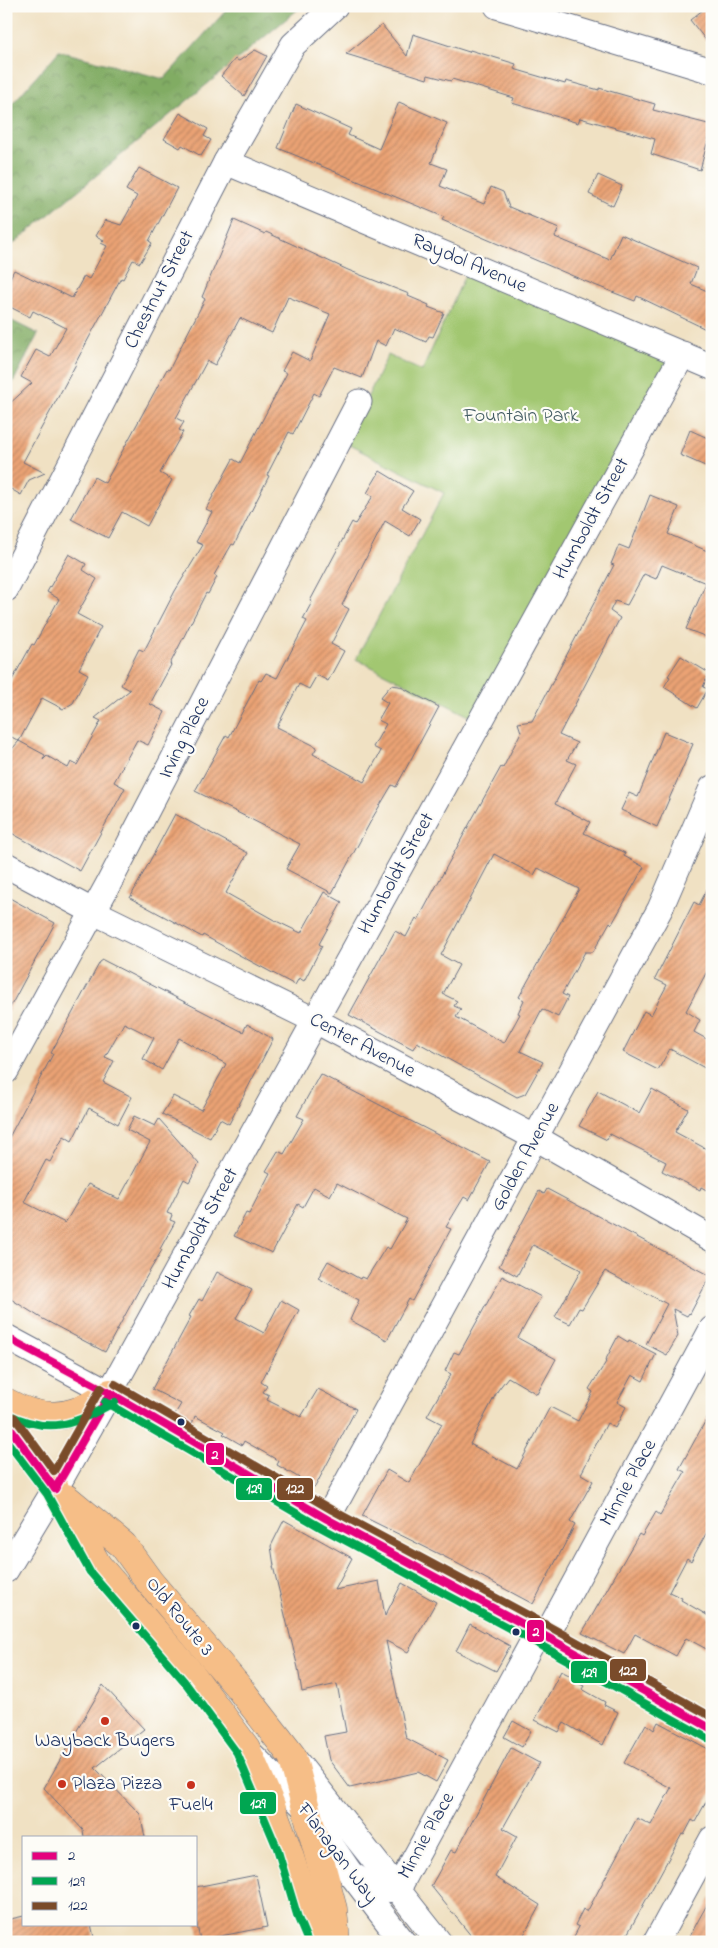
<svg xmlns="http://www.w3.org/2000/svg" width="718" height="1948" font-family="'Indie Flower',sans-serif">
<defs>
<pattern id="forest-crowns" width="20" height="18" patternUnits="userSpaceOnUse" patternTransform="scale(1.25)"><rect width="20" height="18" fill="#81ac63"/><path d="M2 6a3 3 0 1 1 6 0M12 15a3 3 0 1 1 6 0" fill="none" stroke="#698c55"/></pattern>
<pattern id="building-hatch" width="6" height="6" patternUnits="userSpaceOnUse" patternTransform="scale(1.25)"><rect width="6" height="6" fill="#eba374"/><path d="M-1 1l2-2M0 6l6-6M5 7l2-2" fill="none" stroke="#be8562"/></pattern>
</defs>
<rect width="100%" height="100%" fill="#fdfcf7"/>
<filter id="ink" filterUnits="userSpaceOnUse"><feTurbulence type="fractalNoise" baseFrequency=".02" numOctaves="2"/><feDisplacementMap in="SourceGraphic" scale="10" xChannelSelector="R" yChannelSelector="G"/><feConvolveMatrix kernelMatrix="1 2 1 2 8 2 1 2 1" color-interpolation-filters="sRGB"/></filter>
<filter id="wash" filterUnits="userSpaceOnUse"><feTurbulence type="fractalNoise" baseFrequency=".0096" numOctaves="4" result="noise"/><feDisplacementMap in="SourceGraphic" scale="20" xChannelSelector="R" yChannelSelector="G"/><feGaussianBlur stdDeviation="1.12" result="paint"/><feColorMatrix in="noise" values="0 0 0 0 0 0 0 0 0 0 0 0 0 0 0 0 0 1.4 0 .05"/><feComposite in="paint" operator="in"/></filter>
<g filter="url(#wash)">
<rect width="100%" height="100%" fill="#f0e1c3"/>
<path fill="#a2c771" stroke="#5e7b68" d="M466,273l208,86 -193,363 -125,-63 88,-166 -99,-50 43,-88 34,16z"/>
<g fill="url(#forest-crowns)" stroke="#4e6e60">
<path d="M230,6h72l-296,244v-139l53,-60 105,28z"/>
<path d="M6,318l32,16 -32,62z"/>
</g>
<g id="blocks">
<g fill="url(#building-hatch)" fill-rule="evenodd">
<path d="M704,9l8,10v29l-22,-28z"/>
<path d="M382,25l25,31 6,-22 56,18 1,-2 46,14 -2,5 51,15 1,-3 33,9v-2l56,16 -2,6 59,15 -12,45 -49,-16 4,-15 -75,-21 -2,5 -66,-20 2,-5 -62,-19 -1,2 -23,-6 -1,4 -81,-25z"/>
<path d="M255,50l12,6 -23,40 -23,-20 14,-17 4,2z"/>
<path d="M399,102l48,21 -16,40 16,6 -7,17 44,18 7,-17 12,5 6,15 50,21 -4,9 55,23 11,-26 76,34 -6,16 21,9v39l-75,-36 -2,5 -48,-19 -145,-62 2,-3 -166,-69 18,-44 55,25 -3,6 31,14z"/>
<path d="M180,113l28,16 -4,7 7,4 -10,16 -19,-11 -2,3 -16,-9z"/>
<path d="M139,168l38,20 -28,53 3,2 -12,20 -7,-3 -10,19 -2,-1 -46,86h1l-53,98 22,11 -16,7 -8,15 -12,-7 -3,5v-86l26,-24 -11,-6 15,-27 14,7 16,-29 -33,-17 -3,6 -24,-12v-19l8,-16 58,28 12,-22 5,3 18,-33 -6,-3 3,-3 -8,-4 9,-16 16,5 16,-29 -11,-6z"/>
<path d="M598,175l24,11 -9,20 -24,-12z"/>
<path d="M234,220l31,14 1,-2 82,38 61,24 -1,2 21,9 -1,2 16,6 -11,24 -4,-1 -3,6 -32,-14 -8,18 -10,-5 -14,37 -28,-11 -15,29 -5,-3 -21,41 -4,-2 -22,43 2,1 -35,69 -2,-1 -18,31 3,2 -9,17 -2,-1 -36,71 1,1 -21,39 15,8 -17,33 -11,-5 -23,42 11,6 -45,83 -74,-41v-74l13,-15 26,14 -2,5 4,-4 21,12 3,-6 6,3 24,-44 -6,-3 35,-28 -9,-5 18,-36 5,2 31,-60 28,-46 -7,-3 16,-30 -6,-3 27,-50 7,4 47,-90 -5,-2 10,-19 18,9 20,-47 -42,-17 -16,36 -32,-15 -25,47 -8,-4 -31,57 8,4 -5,8 4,2 -23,41 12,7 -25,46 -25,-14 -14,26 -37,-19 23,-42 11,6 62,-114 2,1 36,-71 -3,-2z"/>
<path d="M690,430l22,10v29l-32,-14z"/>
<path d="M380,471l33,20 -11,17 18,11 -10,17 -25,-15 -43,84 7,4 -18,35 13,7 -16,30 -11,-6 -8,14 -10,-5 -22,43 40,20 -4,7 51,28 17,-31 -8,-4 13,-23 -8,-4 10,-17 -8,-5 11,-13 8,1 40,21 -43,80 -4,-2 -19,32 -41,76 -46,-24 14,-25 -105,-53 31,-56 3,2 30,-57 2,1 5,-8 11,5 30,-57 -4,-2 9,-17 -2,-1 42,-79 3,2 18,-28 -6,-3z"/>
<path d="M650,495l29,12 -11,27 44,19v86l-26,-10 20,-46 -44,-18 -6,14 -12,-5 -17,31 -12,-4 -5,10 10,7 -61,117 18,8 -10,17 9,4 -21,40 35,18 -6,11 41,20 -1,3 20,11 -32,57 -2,-2 -17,30h-8l-23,42 6,3 -10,20 -16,-8 -22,42 23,11 -18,32 -8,3 -100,-55 -4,7 -64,-34 46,-84 11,6 10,-19 2,2 52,-97 31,-56 2,1 18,-36 -3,-9 14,-2 82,-156 -3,-1 8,-19 10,4zM494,854l40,21 4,-7 41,21 -60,108 5,3 -6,13 2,1 -16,29 -48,-26 5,-8 -7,-3 3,-5 -14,-7 16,-29 -18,-10z"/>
<path d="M69,554l17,10 -3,6 14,9 -20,35 24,13 -22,42 9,5 -15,29 -10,6 -21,-11 -23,43 -13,-7v-43l26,-47 2,1 25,-46 -12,-7z"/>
<path d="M681,656l28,17 -6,14 5,2 -11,19 -33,-21 6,-10 -2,-1z"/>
<path d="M664,732l29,12 -36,83 -36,-17 8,-17 9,4z"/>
<path d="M175,814l73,39 -22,40 48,27 27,13 23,-41 18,10 -23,42 3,2 -18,35 -5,-3 -4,7 -54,-29 -38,-21 -1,2 -72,-39z"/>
<path d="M712,880v82l-26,49 14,9 -6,12 18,10v30l-42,-23 -12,21 -35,-18 21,-41 7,4 16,-30 -12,-6 39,-77 5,3z"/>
<path d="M6,896l49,27 -49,92z"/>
<path d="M103,960l140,72 4,-8 26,15 -44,85 -9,-5 -10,19 -48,-24 11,-18 28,14 25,-46 -47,-26 -17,32 -19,-11 11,-21 -30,-15 -19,34 9,4 -11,21 29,15 -14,27 -29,-16 -17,33 -8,-5 -14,26 -4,-2 -22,42 41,21 23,-39 31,15 31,-57 -23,-12 7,-14 21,10 4,-7 40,45 -10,18 -5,-3 -17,34 5,2 -2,5 5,2 -15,27 2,1 -21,36 -36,66 -64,-34 -35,-22v-153l47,-89 -2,-1 49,-91z"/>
<path d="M320,1074l170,88 -21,38 -5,-3 -18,30 5,2 -39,72 -3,-2 -22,41 -37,-20 9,-20 -41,-22 10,-17 32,18 1,-2 5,2 20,-32 4,2 17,-30 -70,-36 -7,13 -16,-9 -11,20 -5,-3 -26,49 -38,-17 12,-23 3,1 21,-41 -4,-2 12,-20 6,3 20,-35 -7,-3z"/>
<path d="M652,1089l36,20 -13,23 37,20v41l-11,-6 -1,3 -38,-19 4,-9 -56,-28 -3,6 -28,-14 19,-35 41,22z"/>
<path d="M547,1189l163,87 -20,38 -1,-1 -2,3 -14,-7 5,27 -11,19 -21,-11 21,-40 -62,-33 -23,38 -3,-1 -9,16 -15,-7 26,-47 -48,-25 -16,31 -18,-10 40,-75 5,3z"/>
<path d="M217,1272l35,18 -16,28 28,15 17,-33 18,10 -38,72 6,4 -4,6 6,3 -2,5 34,17 17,-28 38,20 -41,78 -38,-22 2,-4 -35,-20 -2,4 -19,-11 2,-2 -30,-16 -3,8 -17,-10 6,-10 -29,-15 39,-72 -2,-1 10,-17 3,2z"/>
<path d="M502,1276l39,21 -23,41 38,21 -19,35 -29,-17 -10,13 -28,54 47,25 33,-62 28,14 15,-29 -4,-3 17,-27 -1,-1 13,-25 10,6 1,-2 27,14 -13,27 -11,-6 -15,27 9,5 -11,21 -8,-5 -26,51 12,7 -23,41 5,3 -42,79 -86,-46 -85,-42 25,-46 22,13 33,-59 -15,-8 24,-42 -6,-3 9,-19 5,2z"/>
<path d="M712,1409v114l-21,38 -4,-3 -18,34 13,6 -1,2 31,18v34l-26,-14 -10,18 -41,-22 -11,20 -42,-21 57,-99 3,2 14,-24 4,3 25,-43 -6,-3z"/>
<path d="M284,1520l68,38 -17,32 44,-9 6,35 17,-33 34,19 -28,50 -22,-11 20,97 42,22 -12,22 -18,-10 -68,16 -21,-28 -5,-24 22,-4 -9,-48 -35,8 -4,-24 -25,-102h1l-3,-20z"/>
<path d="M470,1624l40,22 -14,25 -40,-20z"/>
<path d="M561,1671l16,8 -1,3 8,4 -2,3 23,13 -1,3 14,7 -15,33 -39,-22 -5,9 -24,-12z"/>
<path d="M103,1685l41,44 -49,39 45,46 5,23h-61l-1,-7 -39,-42z"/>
<path d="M513,1721l18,10 -9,16 -18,-10z"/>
<path d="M658,1722l54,29v40l-17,31 -3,-2 -8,15 -2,-1 -59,108h-52l8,-15 -4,-2 8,-16 4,3 50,-94 14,7 20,-37 -47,-25 22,-39 8,6z"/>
<path d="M511,1748l28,15 -36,65 14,8 -22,41 45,28 -20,37h-44l-45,-56 20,-36 5,2z"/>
<path d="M256,1875l11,52 -67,13 -4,-20v-33z"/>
<path d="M712,1896v46h-25l12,-23z"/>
<path d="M24,1916v8h67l4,18h-89v-22z"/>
</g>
</g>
</g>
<g filter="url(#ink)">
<use href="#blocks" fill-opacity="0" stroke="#666d81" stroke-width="1"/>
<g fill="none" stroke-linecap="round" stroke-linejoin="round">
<defs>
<g id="minor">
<path d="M497,6l215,65"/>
<path d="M226,162l486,205"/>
<path d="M6,589l220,-427 67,-117 42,-39"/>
<path d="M6,865l88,47 222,109 220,117 176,101"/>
<path d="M6,1071l104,-190 249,-479"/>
<path d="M6,1337l104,56 217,126 211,113 174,97"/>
<path d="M327,1519l333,-610 52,-121"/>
<path d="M6,1570l49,-81 64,-113 564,-1022"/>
<path d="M546,1636l166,-307"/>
<path d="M249,1752l58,58 44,64 52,68"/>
<path d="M292,1756l147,186"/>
<path d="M351,1874c18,12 25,17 47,15l140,-257"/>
<path d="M656,1942l56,-103"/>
</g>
<g id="major">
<path d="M6,1402c21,12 46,18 69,10 12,-4 24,-13 35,-19"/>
<path d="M6,1423l49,66 43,77 94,109 54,73 24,55 16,42 22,70 11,27"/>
<path d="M66,1498l57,47 26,36 91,108 52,67 41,153 3,33"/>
</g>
</defs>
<use href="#minor" stroke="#666d81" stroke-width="27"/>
<use href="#major" stroke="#666d81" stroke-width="29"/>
<use href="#minor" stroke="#fff" stroke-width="25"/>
<use href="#major" stroke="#f6be87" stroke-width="28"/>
<defs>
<g id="bus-1">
<path d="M6,1337l104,56 217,126 211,113 174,97"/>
<path d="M6,1423l49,66"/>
<path d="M55,1489l55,-96"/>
</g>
<g id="bus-2">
<path d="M105,1402l217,126 211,113 174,97"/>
<path d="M6,1413c44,23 69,11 109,-11"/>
<path d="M6,1440l41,54 43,78 94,109 53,72 40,95 21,70 10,24"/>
</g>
<g id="bus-3">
<path d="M115,1384l217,126 211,113 169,94"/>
<path d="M14,1417l40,54 47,-83"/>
</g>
</defs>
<use href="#bus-1" stroke="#fdfcf7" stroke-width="11"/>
<use href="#bus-2" stroke="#fdfcf7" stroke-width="11"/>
<use href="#bus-3" stroke="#fdfcf7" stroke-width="11"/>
<use href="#bus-1" stroke="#e5007d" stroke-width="8"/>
<use href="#bus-2" stroke="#00a651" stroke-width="8"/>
<use href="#bus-3" stroke="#7a4b2a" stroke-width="8"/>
</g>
</g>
<g fill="#1b2f5e" stroke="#fdfcf7" stroke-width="2">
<circle cx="181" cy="1422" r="4.5"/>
<circle cx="136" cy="1626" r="4.5"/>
<circle cx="516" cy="1632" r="4.5"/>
</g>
<g fill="#c8321e" stroke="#fdfcf7" stroke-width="2">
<circle cx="105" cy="1721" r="5"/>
<circle cx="62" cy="1784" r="5"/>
<circle cx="191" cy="1785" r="5"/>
</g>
<g text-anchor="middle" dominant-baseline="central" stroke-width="4.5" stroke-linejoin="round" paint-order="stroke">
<g font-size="20" fill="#1b2f5e" stroke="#fdfcf7">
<text transform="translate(469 264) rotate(23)">Raydol Avenue</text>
<text transform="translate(160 290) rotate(-63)">Chestnut Street</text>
<text transform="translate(592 519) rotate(-61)">Humboldt Street</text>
<text transform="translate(185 738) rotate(-63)">Irving Place</text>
<text transform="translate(397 874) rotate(-61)">Humboldt Street</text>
<text transform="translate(362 1046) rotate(28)">Center Avenue</text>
<text transform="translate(526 1157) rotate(-61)">Golden Avenue</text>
<text transform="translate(201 1229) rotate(-61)">Humboldt Street</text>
<text transform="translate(629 1483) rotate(-61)">Minnie Place</text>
<text transform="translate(179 1617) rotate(51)">Old Route 3</text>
<text transform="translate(427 1836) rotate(-61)">Minnie Place</text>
<text transform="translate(337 1854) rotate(53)">Flanagan Way</text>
</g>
<g font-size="20" fill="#445d64" stroke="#fdfcf7">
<text x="521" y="416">Fountain Park</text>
</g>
<g font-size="20" fill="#1b2f5e" stroke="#fdfcf7">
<text x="105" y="1741">Wayback Bugers</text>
<text x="72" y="1784" text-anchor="start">Plaza Pizza</text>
<text x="191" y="1805">Fuel4</text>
</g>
</g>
<g stroke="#fdfcf7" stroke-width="2">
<rect x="205" y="1442" width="20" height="24" rx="5" fill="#e5007d"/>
<rect x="235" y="1477" width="38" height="24" rx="5" fill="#00a651"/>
<rect x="276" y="1477" width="38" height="24" rx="5" fill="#7a4b2a"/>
<rect x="526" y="1619" width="19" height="24" rx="5" fill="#e5007d"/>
<rect x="609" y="1658" width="38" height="24" rx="5" fill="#7a4b2a"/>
<rect x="570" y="1660" width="38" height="24" rx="5" fill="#00a651"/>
<rect x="239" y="1791" width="38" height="24" rx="5" fill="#00a651"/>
</g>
<g font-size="14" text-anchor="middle" font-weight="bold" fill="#fff">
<text x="215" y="1459">2</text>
<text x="254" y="1493">129</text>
<text x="295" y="1493">122</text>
<text x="536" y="1636">2</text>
<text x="628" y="1675">122</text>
<text x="589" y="1677">129</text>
<text x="258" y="1808">129</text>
</g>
<rect width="718" height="1948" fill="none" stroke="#fdfcf7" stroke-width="25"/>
<rect x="22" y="1836" width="175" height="90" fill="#fdfcf7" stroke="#a3aaba"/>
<rect x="32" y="1852" width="25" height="8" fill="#e5007d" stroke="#a3aaba"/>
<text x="68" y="1860" font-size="15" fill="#1b2f5e">2</text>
<rect x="32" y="1877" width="25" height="8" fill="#00a651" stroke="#a3aaba"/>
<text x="68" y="1886" font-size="15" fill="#1b2f5e">129</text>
<rect x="32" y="1902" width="25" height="8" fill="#7a4b2a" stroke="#a3aaba"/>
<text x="68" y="1910" font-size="15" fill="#1b2f5e">122</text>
</svg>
